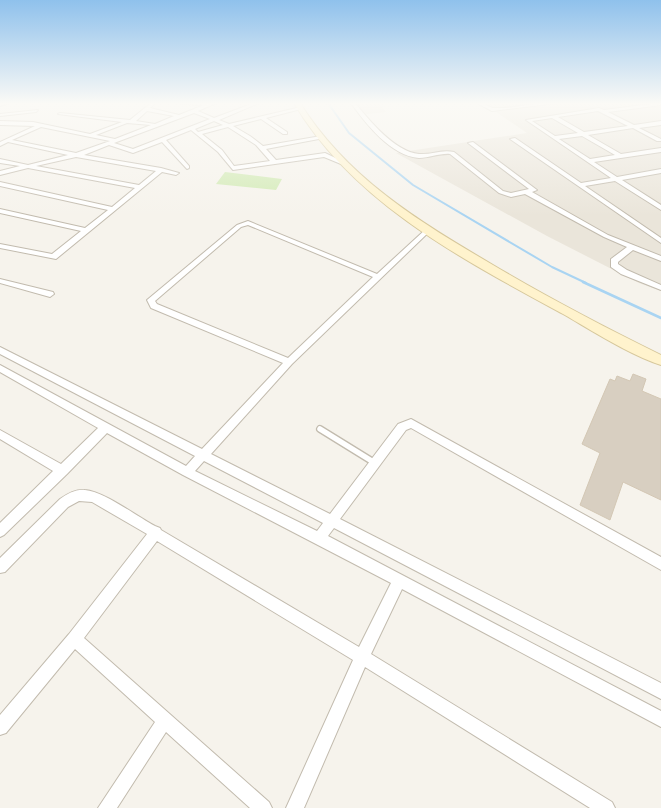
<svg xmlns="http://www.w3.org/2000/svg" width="661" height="808" font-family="Roboto,sans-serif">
<rect width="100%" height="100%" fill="#f6f3ec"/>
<g fill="#eae5da">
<path d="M349,103h30l7,9 -27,3z"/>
<path d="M483,103h178v188l-22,-8 -92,-47 -151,-83 131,-20z"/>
</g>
<path fill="#d2eab5" d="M225,172l57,7 -6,11 -60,-6z"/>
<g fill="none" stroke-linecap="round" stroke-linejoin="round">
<path stroke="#a9d4f2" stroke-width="2" d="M328,103l21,30 64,52 139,82 34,16"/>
<path stroke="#a9d4f2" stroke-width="2.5" d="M583,282l78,36"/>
</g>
<path fill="#d8cfc1" stroke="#d3c7b4" d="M633,374l13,5 -4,12 19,8v101l-38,-18 -13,38 -30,-15 20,-52 -18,-9 28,-65 5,2 2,-5 13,5z"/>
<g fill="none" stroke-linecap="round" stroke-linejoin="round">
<defs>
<path id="lane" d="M320,429l55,34"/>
<g id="street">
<path d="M3,103h6l-9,3v-2z"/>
<path d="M151,103h4l-5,5 29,7 25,-10 -21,-1 -2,-1h35l-18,8 16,7 40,-15h5l-40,17 10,4 72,-17v2l-35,9 21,14v2h-4l-22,-15 -28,7 17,10 13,10 58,-10 3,2 -58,11 10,11 49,-7 21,10 -5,1 -17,-7 -91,13 -15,-18 -27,-22 -25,10 23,26v2l-2,1 -25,-27 -29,11 -24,-8 -25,10 77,13 18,5 -3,2 -14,-3 -106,87 -56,-11v-4l52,10 29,-23 -81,-18v-4l85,19 23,-18 -108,-24v-4l112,25 23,-19 -107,-20 -28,7v-4l20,-5 -20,-3v-4l28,6 40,-10 -60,-13 -8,4v-4l35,-16 -35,-1v-4l33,1 57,12 32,-12 -64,-8 2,-1 70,7zM147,111l27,5 -19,8 -19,-3zM194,113l16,6 -77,30 -19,-6zM214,121l9,4 -25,7 -3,-3zM127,123l24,2 -36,14 -19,-4zM41,127l69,14 -34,12 -64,-13zM228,127l28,18 14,16 -36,5 -12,-16 -20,-16zM76,157l80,14 -17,14 -103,-19z"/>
<path d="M351,103h4c14,17 40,49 64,51 12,1 23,-5 35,-2l49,39 8,2 18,-4 -61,-46 5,-1 64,48 -5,2 76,43 53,21v5l-28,-11 -15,12v2l9,6 34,15v5l-40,-16 -10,-7v-8l16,-12 -23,-10 -79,-43 -14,3 -12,-4 -49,-39c-10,-1 -20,4 -31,4 -28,-2 -53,-34 -68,-55z"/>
<path d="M477,103c7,-1 11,5 18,5 21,1 42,-7 62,-5l-65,8z"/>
<path d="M659,103l2,2 -53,7 26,13 27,-4v4l-22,3 22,11v2h-4l-24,-13 -45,7 33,19 40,-6v4l-67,10 23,15 44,-8v4l-39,7 39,25v5l-46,-29 -30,5 76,52v5l-151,-104 5,-1 66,45 30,-5 -85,-58 73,-12 5,2zM598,111l30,15 -44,6 -26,-15zM552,118l26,15 -23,3 -23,-15zM582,136l33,19 -25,4 -31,-20z"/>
<path d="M38,110l-2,2 -36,4v-2z"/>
<path d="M248,221l129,53 49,-45 5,1 -139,134 -81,90 119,60 68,-90 13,-5 250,138v13l-250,-142 -5,2 -66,89 321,164v16l-327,-171 -6,8 333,175v16l-259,-138 -31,65 241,148 3,6h-25l-225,-141 -61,141h-18l67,-148 -196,-119 -73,97 185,164 3,6h-22l-84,-76 -49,76h-19l57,-86 -80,-73 -69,84 -6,2v-20l69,-81 78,-100 -55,-32 -13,-1 -11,6 -63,65 -5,1v-15l60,-59c7,-5 16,-10 25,-9 18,1 53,27 70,36l5,2 1,2 198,117 32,-64 -208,-108 -76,-42 -40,41 -63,61 -4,2v-14l53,-52 -53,-32v-9l61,34 37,-36 -98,-56v-7l186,101 9,-10 -195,-102v-7l202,102 81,-86 -132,-55 -4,-8 90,-75zM248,225l125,52 -85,81 -131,-54 -2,-3 86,-74zM204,461l119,62 -6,8 -122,-60z"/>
<path d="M0,279l53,13 1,2 -4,3 -50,-14z"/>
</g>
<path id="secondary" d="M294,103h6c47,75 118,118 193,162 54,32 111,62 168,90v10c-31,-10 -70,-35 -98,-51 -99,-54 -210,-111 -269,-211z"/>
</defs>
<use href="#lane" stroke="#c2bbae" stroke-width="8"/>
<use href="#street" stroke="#c2bbae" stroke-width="2"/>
<use href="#secondary" stroke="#d6c79b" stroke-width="2"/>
<use href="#lane" stroke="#fff" stroke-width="5.5"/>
<use href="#street" fill="#fff" fill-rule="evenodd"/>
<use href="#secondary" fill="#fff3cd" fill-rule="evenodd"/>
</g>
<linearGradient id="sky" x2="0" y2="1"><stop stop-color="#8fc1ec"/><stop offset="0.48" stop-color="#fbfaf6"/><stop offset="1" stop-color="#fbfaf6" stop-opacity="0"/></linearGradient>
<rect width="661" height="216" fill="url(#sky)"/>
</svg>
